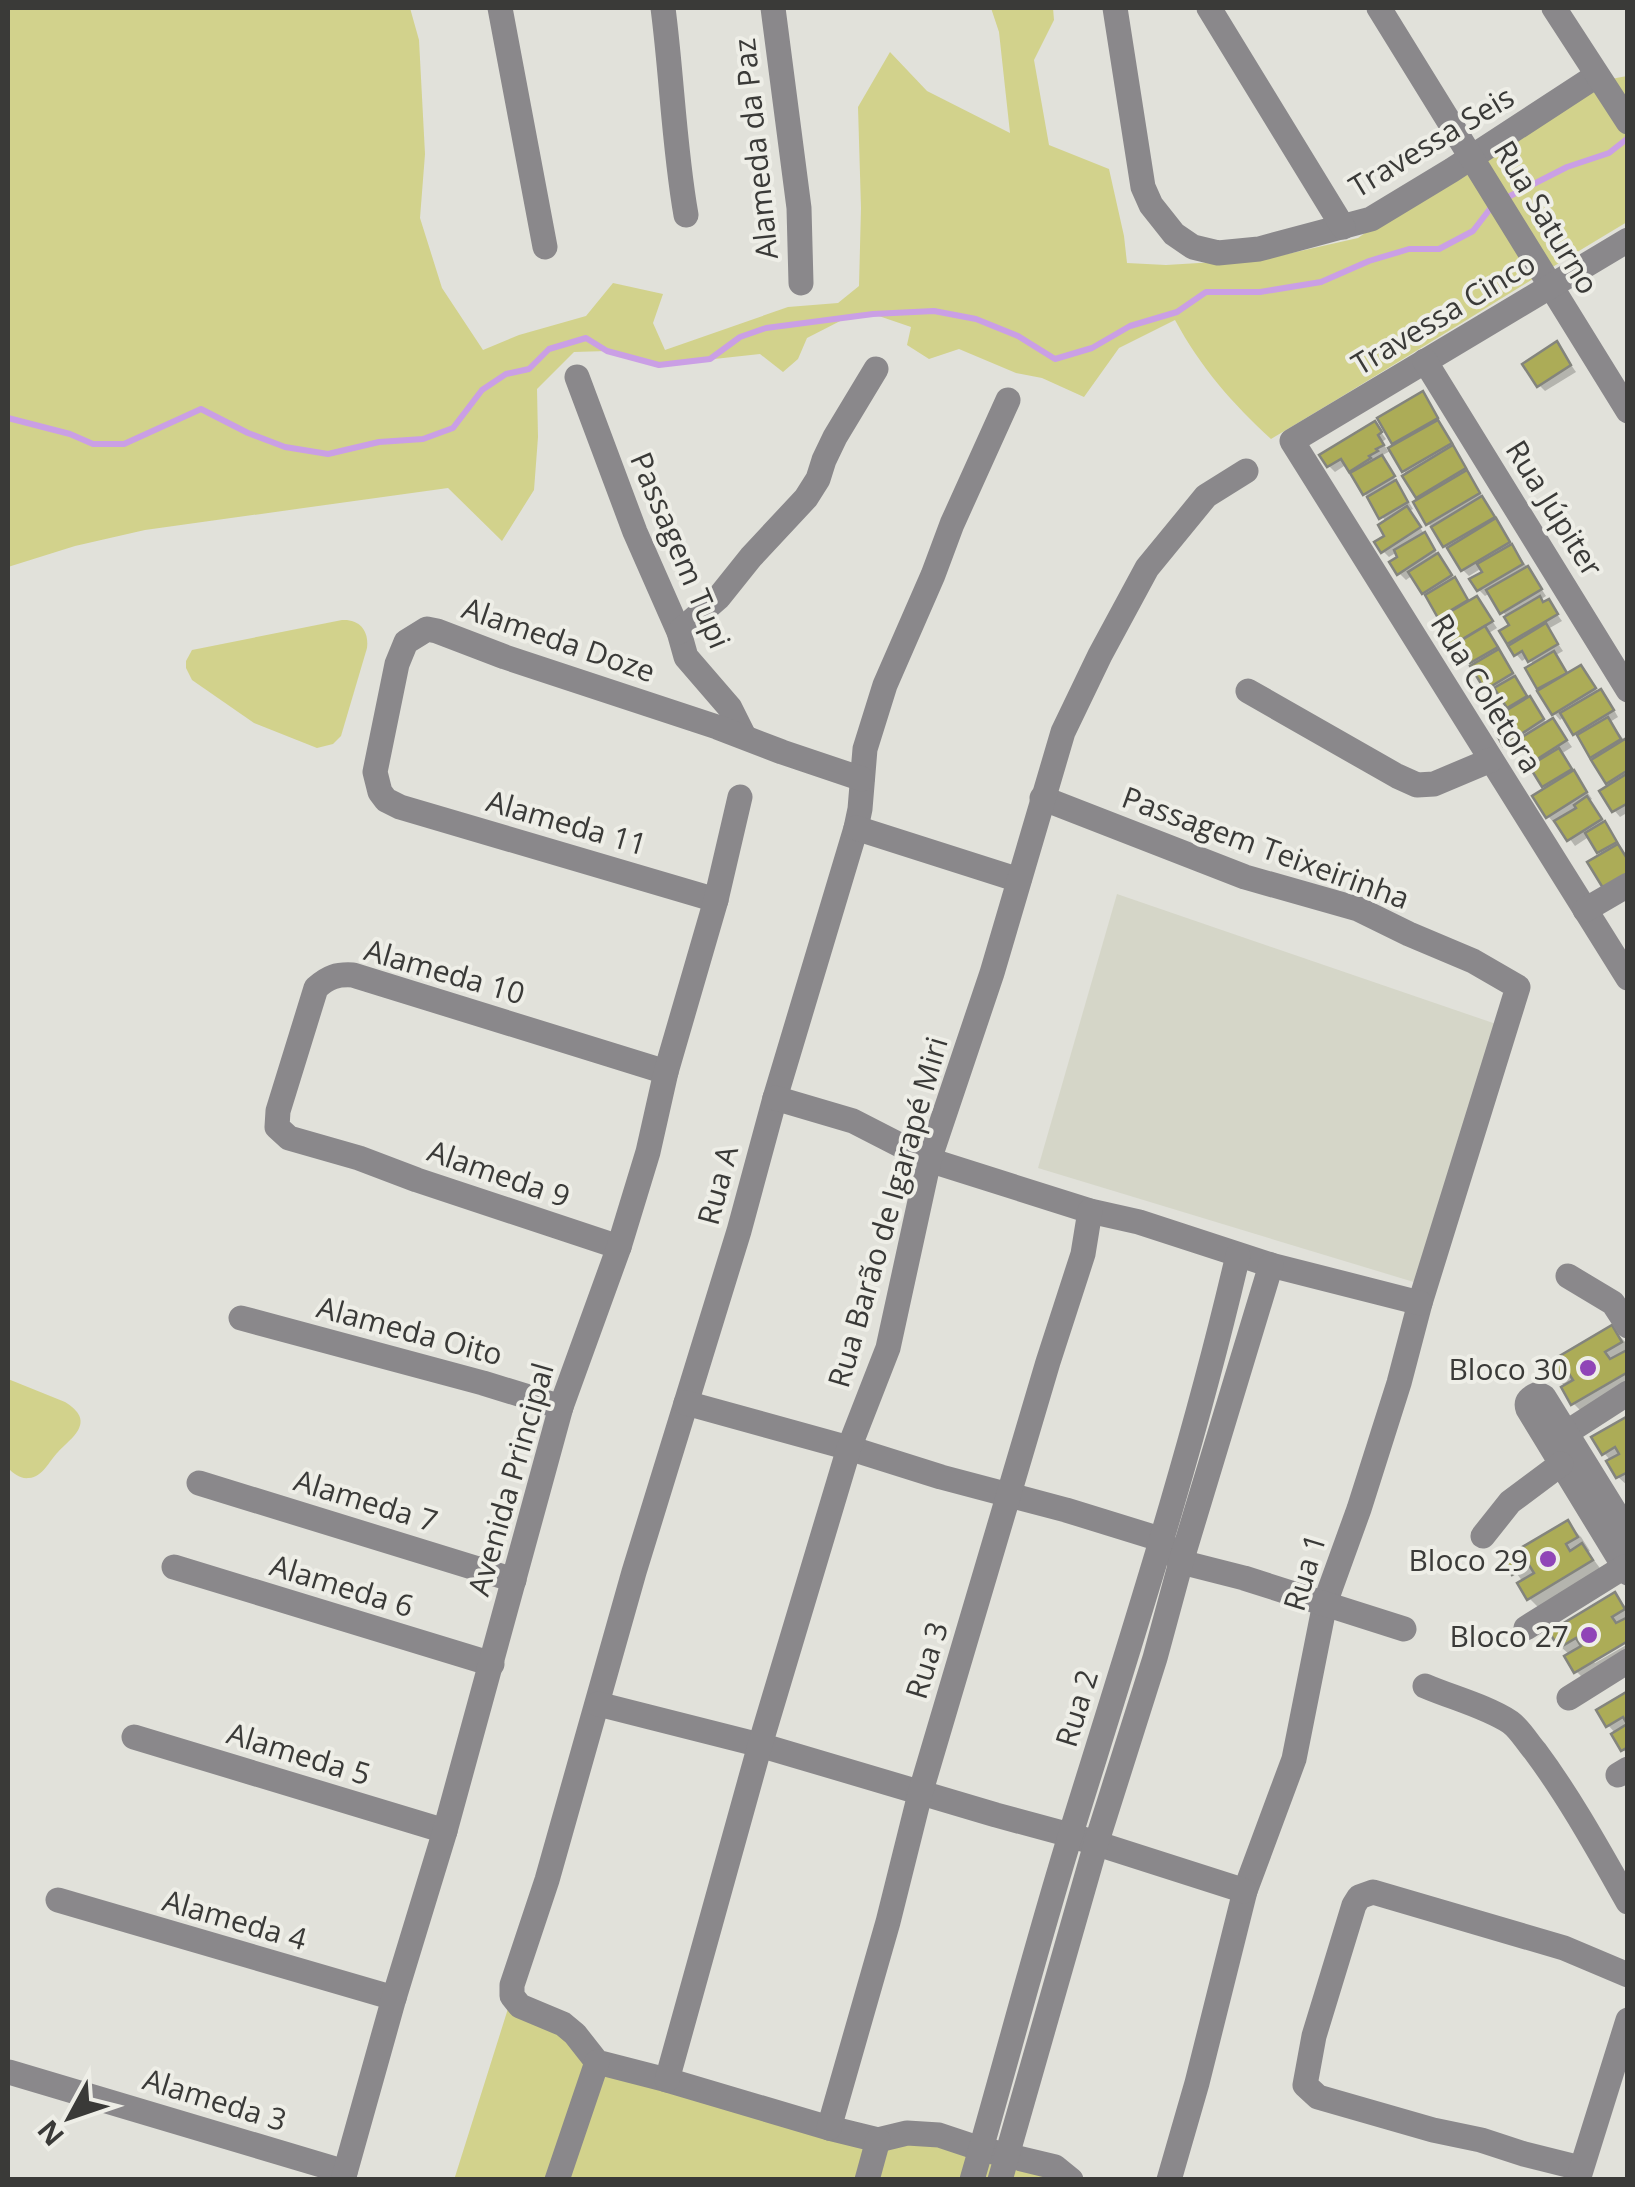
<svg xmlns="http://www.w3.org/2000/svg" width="1635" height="2187" font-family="'Open Sans',sans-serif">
<rect width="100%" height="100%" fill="#e1e1da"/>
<path fill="#d5d6c8" d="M1117,894l382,131 -82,258 -379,-115z"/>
<g fill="#d2d28c">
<path d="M8,8h402l9,32 6,114 -5,64 22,70 41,62 36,-15 67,-19 27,-33 50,11 -10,29 12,27 123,-43 50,-4 21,-17 2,-78 -3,-101 32,-55 37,39 83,42 -11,-101 -8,-24h62l1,12 -20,40 15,85 60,24 15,67 3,27 39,2 99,-6 93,-21 112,-80 141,-79 16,-3v146c-119,71 -236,146 -356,217 -39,-36 -70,-71 -96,-119l-56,28 -35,49 -42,-19 -26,-5 -57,-24 -30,10 -22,-14 4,-18 -38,-13 -25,3 -41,21 -9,21 -15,13 -23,-18 -101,11 -52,-14 -33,1 -37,37 1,48 -4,53 -32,51 -54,-53 -303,42 -70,16 -67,21z"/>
<path d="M342,620c18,-1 27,11 25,28l-26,88 -8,8 -16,4 -63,-25 -62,-43 -6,-12v-7l6,-11z"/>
<path d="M8,1379l57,23c31,19 9,34 -7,50 -9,9 -15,25 -29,26 -9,1 -15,-4 -21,-10z"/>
<path d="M512,1996l85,66 232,66 78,5 164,47h-617z"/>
</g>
<g fill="#0003">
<path d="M1557,345l19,27 -31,19 -6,-6z"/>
<path d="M1423,395l6,6 26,50 16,24 -2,1 16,24 -2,1 63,95 -6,4 4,4 4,-2 14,19 -14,8 15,22 -7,4 13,20 12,-7 18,25 1,-1 7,6 11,19 -8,5 18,23v73l-3,-4 -5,3 -6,-7 -3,-24 -28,-45 -18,-25 -5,4 -6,-7 -26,-45 6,-3 -6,-8 -6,4 -6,-7 -7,-12 4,-16 -23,-33 -5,3 -6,-6 6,-17 -3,-5 -13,8 -6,-6 -35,-47 -7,-23 -29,-50 -11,6 32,53 -4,2 61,92 7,-4 20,29 -8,5 29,47 -2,1 31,43 6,-3 19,26 -11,7 31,45 -3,2 22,30 17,28 -25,-3 -13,-20 -15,10 -18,-25 -3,2 -6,-7v-27l-4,-4 -8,-20 -14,-21 -11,7 -13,-18 13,-22 -12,-20 -6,4 -6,-6 -13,-22 2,-1 -12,-18 -7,4 -6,-6 -9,-26 -29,-45 -7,5 -7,-7 2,-15 -4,-6 -8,5 -6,-6 5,-15 -1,-13 -22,-29 -18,-30 -12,8 -6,-6 46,-42 11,15 -4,3 6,9 8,-4 -16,-29z"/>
<path d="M1612,1328l16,17v48l-41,24 -14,-14 -7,-16 -8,-7z"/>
<path d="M1628,1419v67l-10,-9 -7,-16 -7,-8z"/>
<path d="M1567,1523l14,14 9,14 -2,1 17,23 -62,37 -14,-14 -6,-16 -17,-23z"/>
<path d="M1614,1595l14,14v29l-37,21 4,4 33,-19v18l-38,23 -14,-14 -6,-16 -9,-8z"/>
<path d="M1628,1694v60l-5,-4 -7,-16 -8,-9z"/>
</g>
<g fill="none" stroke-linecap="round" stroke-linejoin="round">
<g stroke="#ca9fe5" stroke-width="6">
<path d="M1504,199l63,-32 42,-14 19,-15"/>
<path d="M8,418l62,16 23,10h31l77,-35 47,24 37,14 43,7 51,-12 44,-3 30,-11 29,-38 24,-16 23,-5 20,-20 37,-11 21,13 52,14 51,-6 30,-22 26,-9 107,-14 61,-3 42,8 42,17 37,23 37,-11 38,-22 47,-14 29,-20h54l61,-10 48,-21 40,-12h30l34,-18 20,-26"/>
</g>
</g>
<g fill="#acac57" stroke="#83847d" stroke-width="2.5">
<path d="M1557,341l14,24 -34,22 -15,-23z"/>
<path d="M1423,391l15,27 -46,26 -15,-26z"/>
<path d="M1438,420l14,23 -50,29 -14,-24z"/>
<path d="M1375,421l7,11 -4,3 6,10 -8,4 2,2 -9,5 2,2 -22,14 -8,-13 -14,8 -8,-12z"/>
<path d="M1453,445l13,23 -50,30 -14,-22z"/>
<path d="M1382,455l13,21 -32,19 -13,-22z"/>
<path d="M1467,470l13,23 -54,32 -13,-23z"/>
<path d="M1396,480l12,22 -29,17 -12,-22z"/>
<path d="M1482,496l13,21 -52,30 -12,-20z"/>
<path d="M1407,506l14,21 -40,26 -7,-11 10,-6 -6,-11z"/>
<path d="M1496,518l14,24 -49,29 -14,-23z"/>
<path d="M1425,532l10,18 -38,25 -8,-13 8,-5 -3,-7z"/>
<path d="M1512,544l11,20 -46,27 -8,-12 13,-7 -5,-8z"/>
<path d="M1438,553l14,22 -30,19 -14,-22z"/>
<path d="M1528,566l14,23 -42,25 -14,-24z"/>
<path d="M1455,577l13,23 -30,18 -13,-23z"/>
<path d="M1477,596l16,25 -44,26 -16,-25z"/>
<path d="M1540,596l3,6 6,-3 9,15 -51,30 -8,-13 10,-6 -5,-8z"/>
<path d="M1546,623l12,21 -30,18 -6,-11 -8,5 -6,-10z"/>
<path d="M1485,626l13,21 -28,16 -13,-20z"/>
<path d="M1499,649l14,24 -28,17 -15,-24z"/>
<path d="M1554,651l13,22 -30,16 -12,-21z"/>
<path d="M1581,665l15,23 -44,27 -15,-24z"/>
<path d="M1515,676l12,20 -20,12 -13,-20z"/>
<path d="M1601,689l13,21 -41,25 -13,-22z"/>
<path d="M1530,696l14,23 -41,27 -8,-14 3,-2 -6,-11z"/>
<path d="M1608,717l13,22 -31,19 -13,-23z"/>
<path d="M1553,718l14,22 -36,23 -14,-23z"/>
<path d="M1625,739l3,4v27l-22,14 -15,-24z"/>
<path d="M1559,748l13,21 -30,18 -13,-21z"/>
<path d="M1574,770l13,22 -41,26 -14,-22z"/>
<path d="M1628,773v30l-16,9 -13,-21z"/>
<path d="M1587,796l15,23 -35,22 -13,-20 22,-13 -2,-3z"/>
<path d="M1605,821l12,21 -20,11 -12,-20z"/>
<path d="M1618,844l10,16v14l-25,14 -16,-26z"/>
<path d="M1612,1325l10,17 -17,10 5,7 17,-9 1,22 -57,33 -10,-18 12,-7 -4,-6 -13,7 -10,-17z"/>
<path d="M1628,1416v56l-12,6 -10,-17 13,-7 -4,-7 -13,8 -11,-18z"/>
<path d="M1568,1520l10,17 -12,7 4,7 12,-8 11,17 -66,40 -10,-17 17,-10 -5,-8 -17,10 -10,-16z"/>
<path d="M1615,1592l10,17 -13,8 4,6 12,-6v24l-54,32 -10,-17 17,-10 -5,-8 -17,10 -10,-16z"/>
<path d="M1628,1691v56l-7,4 -10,-17 16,-10 -4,-7 -17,10 -10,-17z"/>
</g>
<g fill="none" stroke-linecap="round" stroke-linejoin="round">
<g stroke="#8a888b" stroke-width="25">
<path d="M500,8l45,239"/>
<path d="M663,8c9,69 11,139 23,207"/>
<path d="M773,8l26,200 2,75"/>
<path d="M1115,8l28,179 8,18 23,29 19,13 25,6 41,-4 112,-30 81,-49 144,-94"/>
<path d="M1209,8l134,219"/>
<path d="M1379,8l249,403"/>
<path d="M1554,8l74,114"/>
<path d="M1628,240l-336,201 336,537"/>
<path d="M1425,361l203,329"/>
<path d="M577,377l58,155 44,100 7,25 44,51 14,28"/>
<path d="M1008,400l-56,124 -19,51 -48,110 -20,64 -5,60 -4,19 -81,270 -36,133 -105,341 -87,308 -35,105v11l8,10 43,18 12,10 22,28 70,18 162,48 49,12 29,-7 32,2 42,14 74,18 16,13"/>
<path d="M679,632l40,-35 32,-40 55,-59 12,-19 6,-19 11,-23 41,-68"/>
<path d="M1248,691l149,85 20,9 17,-1 57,-24"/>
<path d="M1042,798l203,79 113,32 51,25 64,27 45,26 -98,316 -21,80 -40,126 -34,94 -31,156 -49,132 -48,192 -28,97"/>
<path d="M856,828l163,52"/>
<path d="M716,900l-316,-93 -14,-7 -6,-8 -5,-20 22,-108 9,-22 21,-13 10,2 68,26 212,70 65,25 80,27"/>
<path d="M1585,910l43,-25"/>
<path d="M775,1098l78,23 76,39 161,51 49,11 132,43 149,38"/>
<path d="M619,1247l-202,-67 -58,-22 -70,-20 -12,-11 1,-16 38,-123c12,-11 21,-14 37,-13l313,97"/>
<path d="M1568,1276l45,27 15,23"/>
<path d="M241,1318l242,65 78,24"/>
<path d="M686,1403l163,45 92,29 125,33 94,29 21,23 63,16 160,51"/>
<path d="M1566,1433l62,-40"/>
<path d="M199,1483l315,97"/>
<path d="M1628,1533l-84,-136 -6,-3c-7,3 -13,7 -10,15l100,164"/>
<path d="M1483,1536l27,-34 51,-38"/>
<path d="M174,1567l318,97"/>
<path d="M1526,1628l98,-61"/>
<path d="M1425,1686c28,12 60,20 85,36 10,7 17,20 25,29 35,47 64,100 93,151"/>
<path d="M1569,1698l59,-37"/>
<path d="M598,1704l162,41 236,70 74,20 175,56"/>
<path d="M134,1737l311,94"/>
<path d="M1618,1775l10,-6"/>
<path d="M58,1900l336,98"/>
<path d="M9,2072l336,100"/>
<path d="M667,2080l93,-335 89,-297 39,-100 41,-188 63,-187 71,-241 37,-77 47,-87 59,-72 40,-25"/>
<path d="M829,2128l59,-206 32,-128 128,-432 35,-108 7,-43"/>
<path d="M1580,2168l-56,-14 -43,-14 -48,-10 -115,-33 -13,-12 9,-49 40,-131 5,-8 14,-5 191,56 64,27"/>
<path d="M343,2180l51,-182 51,-167 116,-424 58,-160 29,-95 18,-80 50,-172 24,-103"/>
<path d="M557,2180l40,-118"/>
<path d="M867,2180l11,-40"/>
<path d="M972,2180c34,-117 64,-234 100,-350 59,-190 121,-381 166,-575"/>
<path d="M1000,2180l96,-336 59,-186 26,-96 90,-297"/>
<path d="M1578,2180l50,-160"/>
</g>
</g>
<g fill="#9045b7" stroke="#eeeee7" stroke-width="4">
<circle cx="1588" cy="1368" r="10"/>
<circle cx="1548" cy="1559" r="10"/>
<circle cx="1589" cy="1635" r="10"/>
</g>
<g text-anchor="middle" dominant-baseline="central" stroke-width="8" stroke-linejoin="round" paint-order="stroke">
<g font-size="30" fill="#3a3a38" stroke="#eeeee7">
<text transform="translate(1431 141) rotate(-31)">Travessa Seis</text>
<text transform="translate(755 149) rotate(-96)">Alameda da Paz</text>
<text transform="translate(1547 217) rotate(59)">Rua Saturno</text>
<text transform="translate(1443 313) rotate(-31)">Travessa Cinco</text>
<text transform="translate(1555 508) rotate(58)">Rua Júpiter</text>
<text transform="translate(681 550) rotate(67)">Passagem Tupi</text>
<text transform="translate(559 639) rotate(19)">Alameda Doze</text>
<text transform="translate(1487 693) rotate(58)">Rua Coletora</text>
<text transform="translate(567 822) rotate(16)">Alameda 11</text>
<text transform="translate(1266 847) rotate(20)">Passagem Teixeirinha</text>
<text transform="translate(445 971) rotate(16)">Alameda 10</text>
<text transform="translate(499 1173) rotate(19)">Alameda 9</text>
<text transform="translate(717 1185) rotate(-75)">Rua A</text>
<text transform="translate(887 1212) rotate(-74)">Rua Barão de Igarapé Miri</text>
<text transform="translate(410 1330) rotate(15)">Alameda Oito</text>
<text transform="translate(510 1479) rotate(-74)">Avenida Principal</text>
<text transform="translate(366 1500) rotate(17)">Alameda 7</text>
<text transform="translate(1304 1572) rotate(-73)">Rua 1</text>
<text transform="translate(342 1585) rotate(17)">Alameda 6</text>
<text transform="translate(926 1660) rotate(-73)">Rua 3</text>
<text transform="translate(1076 1708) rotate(-73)">Rua 2</text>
<text transform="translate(299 1753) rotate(17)">Alameda 5</text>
<text transform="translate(235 1919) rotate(16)">Alameda 4</text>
<text transform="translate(215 2099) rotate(17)">Alameda 3</text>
</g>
<g font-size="30" fill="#3a3a38" stroke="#eeeee7" text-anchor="end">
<text x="1568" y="1368">Bloco 30</text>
<text x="1528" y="1559">Bloco 29</text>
<text x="1569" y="1635">Bloco 27</text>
</g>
</g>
<rect width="1635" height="2187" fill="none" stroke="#3a3a38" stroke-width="20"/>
<g transform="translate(70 2117) rotate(230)" stroke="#eeeee7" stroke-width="8" paint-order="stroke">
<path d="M0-8L18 38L0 25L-18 38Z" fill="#3a3a38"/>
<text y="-15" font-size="28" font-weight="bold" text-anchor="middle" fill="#3a3a38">N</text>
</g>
</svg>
